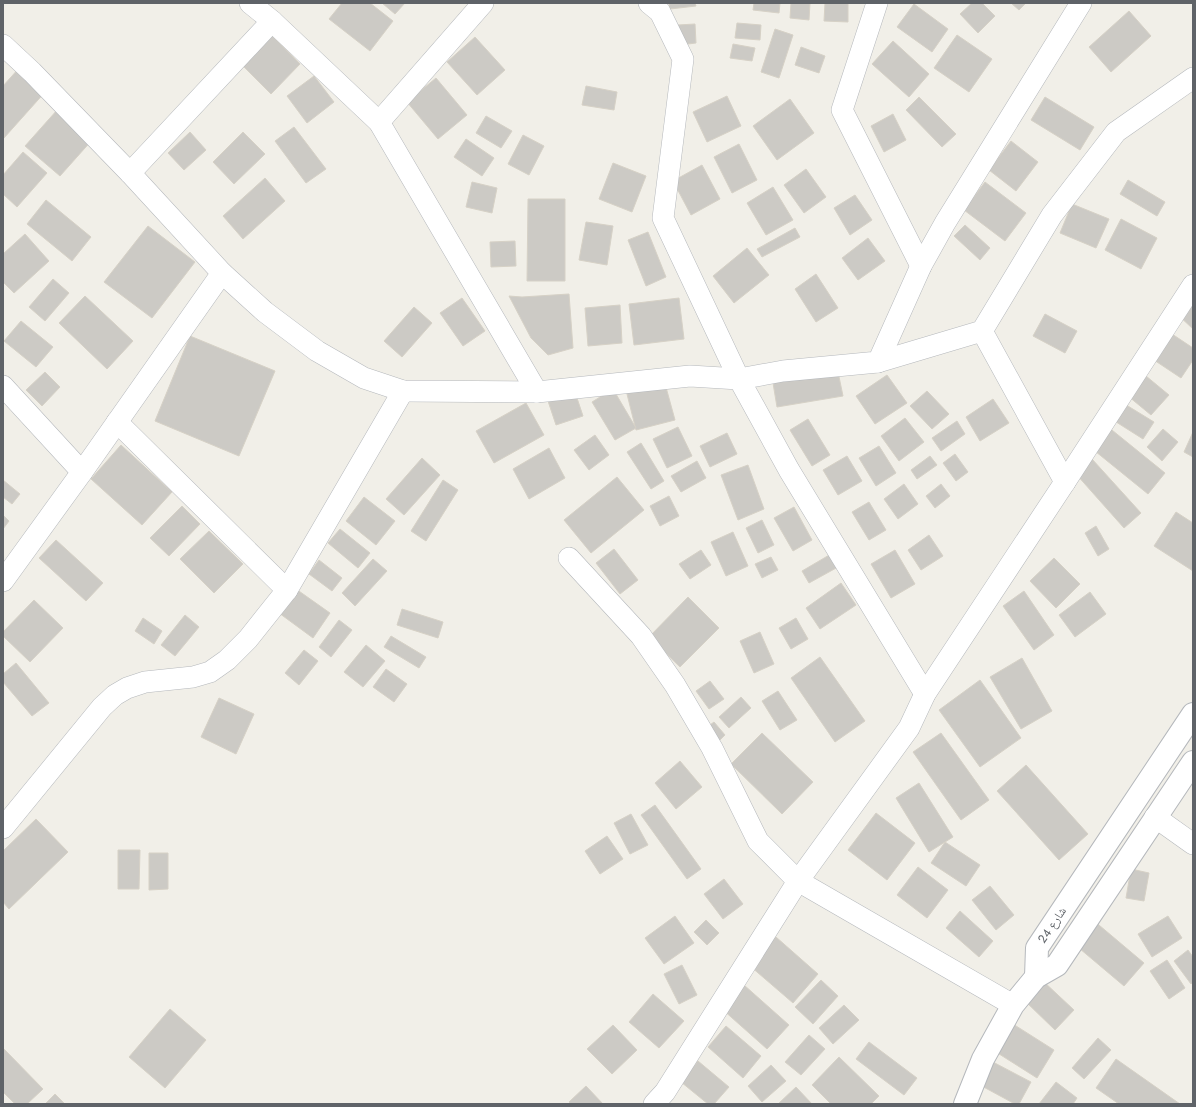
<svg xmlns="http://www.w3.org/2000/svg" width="1196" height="1107" font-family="Jost,'Noto Naskh Arabic',sans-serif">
<rect width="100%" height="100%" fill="#f1efe8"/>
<g fill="#cccac5" stroke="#d6d1c6">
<path d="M342,3h28l23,18 -23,30 -41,-32z"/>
<path d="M382,3h23l-10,11z"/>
<path d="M669,3h26l1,3 -26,3z"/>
<path d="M754,3h26l-1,10 -26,-3z"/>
<path d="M791,3h19l-1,17 -19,-2z"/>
<path d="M825,3h23v19l-24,-1z"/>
<path d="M972,3h10l13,13 -17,17 -18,-19z"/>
<path d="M1011,3h15l-7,7z"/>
<path d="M914,4l34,25 -16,23 -35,-25z"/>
<path d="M1129,11l22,25 -40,36 -22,-25z"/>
<path d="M737,23l24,2 -1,15 -25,-2z"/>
<path d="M695,24l1,19 -16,2 -2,-20z"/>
<path d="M775,29l18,6 -14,43 -18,-6z"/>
<path d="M957,35l35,24 -23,33 -35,-24z"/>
<path d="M272,36l28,28 -29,30 -28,-28z"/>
<path d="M475,37l30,33 -28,25 -30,-33z"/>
<path d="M893,41l36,33 -20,23 -37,-33z"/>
<path d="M733,44l22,4 -3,13 -22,-3z"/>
<path d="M801,47l24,9 -6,17 -24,-8z"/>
<path d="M20,67l26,24 -42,47 -1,-52z"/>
<path d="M314,76l20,26 -27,21 -20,-27z"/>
<path d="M436,78l31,37 -29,24 -31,-37z"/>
<path d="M586,86l31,6 -3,18 -32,-5z"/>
<path d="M727,96l14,30 -34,16 -14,-30z"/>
<path d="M919,97l37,37 -14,13 -36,-37z"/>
<path d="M1045,97l49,30 -14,23 -49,-30z"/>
<path d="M790,99l24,34 -37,27 -24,-34z"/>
<path d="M58,109l35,30 -33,37 -35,-30z"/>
<path d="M893,114l13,26 -22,12 -13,-26z"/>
<path d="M486,116l26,15 -11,17 -25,-15z"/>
<path d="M294,127l32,42 -20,14 -31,-42z"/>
<path d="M190,132l16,18 -22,20 -16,-17z"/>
<path d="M243,132l22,22 -31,30 -21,-22z"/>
<path d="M523,135l21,11 -15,29 -21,-11z"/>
<path d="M466,139l28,19 -12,18 -28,-19z"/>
<path d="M1011,141l27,21 -22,29 -27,-21z"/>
<path d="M739,144l18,36 -25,13 -18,-36z"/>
<path d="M23,152l24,21 -30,34 -14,-13v-19z"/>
<path d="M613,163l33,13 -14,36 -33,-13z"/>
<path d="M702,165l18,34 -29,16 -18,-34z"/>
<path d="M806,169l20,28 -22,16 -20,-28z"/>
<path d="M265,178l20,23 -42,38 -20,-23z"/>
<path d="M1128,180l37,22 -8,14 -37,-22z"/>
<path d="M472,182l25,6 -5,25 -26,-6z"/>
<path d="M985,182l41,31 -21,28 -41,-31z"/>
<path d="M773,187l20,33 -27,15 -19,-32z"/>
<path d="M855,195l17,25 -22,15 -16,-27z"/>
<path d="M528,199h37v82h-38z"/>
<path d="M46,200l45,37 -19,24 -45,-37z"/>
<path d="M1072,204l37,15 -13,29 -36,-15z"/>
<path d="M1121,219l36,19 -16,31 -36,-19z"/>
<path d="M586,222l27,4 -6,39 -28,-5z"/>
<path d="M965,225l25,23 -10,12 -26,-24z"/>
<path d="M148,226l47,36 -43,56 -48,-36z"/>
<path d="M795,228l5,9 -38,20 -5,-8z"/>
<path d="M648,232l18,45 -20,9 -18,-46z"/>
<path d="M25,234l24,27 -35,32 -11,-11v-28z"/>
<path d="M868,238l17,23 -27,19 -16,-22z"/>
<path d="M515,241l1,25 -25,1 -1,-25z"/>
<path d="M747,248l22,27 -35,28 -21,-27z"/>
<path d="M816,274l22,34 -22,14 -21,-33z"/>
<path d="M53,279l16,14 -24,28 -16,-14z"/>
<path d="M569,294l4,54 -25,7 -17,-17 -22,-42 13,1z"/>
<path d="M85,296l48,45 -26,28 -48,-46z"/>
<path d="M462,298l23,33 -22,15 -23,-33z"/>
<path d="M679,298l5,41 -50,6 -5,-41z"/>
<path d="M1193,298v31l-16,-15z"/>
<path d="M620,305l2,38 -34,3 -3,-38z"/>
<path d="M414,307l18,16 -30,34 -18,-16z"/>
<path d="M1045,314l32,17 -12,22 -32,-17z"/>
<path d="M21,321l32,26 -17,20 -32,-26z"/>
<path d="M1166,330l27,18v12l-12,18 -33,-22z"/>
<path d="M190,336l85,35 -36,85 -84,-35z"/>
<path d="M45,372l15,15 -18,19 -16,-16z"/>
<path d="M838,372l5,24 -66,11 -4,-24z"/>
<path d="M887,375l20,28 -32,21 -19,-28z"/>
<path d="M1146,376l23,19 -18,20 -23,-19z"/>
<path d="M664,380l11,40 -39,10 -10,-40z"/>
<path d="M574,389l9,27 -27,9 -9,-27z"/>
<path d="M613,389l23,39 -21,12 -23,-38z"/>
<path d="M927,391l22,23 -17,15 -22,-23z"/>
<path d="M993,399l16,24 -29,18 -14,-24z"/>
<path d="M526,403l18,32 -50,28 -18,-32z"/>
<path d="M1123,403l31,19 -11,17 -30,-19z"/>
<path d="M905,418l19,24 -25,19 -18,-25z"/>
<path d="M808,419l22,36 -18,11 -22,-36z"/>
<path d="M957,421l8,13 -24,17 -9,-13z"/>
<path d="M1107,426l58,47 -17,21 -58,-47z"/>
<path d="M678,427l14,29 -25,12 -14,-29z"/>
<path d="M1163,429l15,13 -16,19 -15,-14z"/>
<path d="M1193,432v25l-9,-5z"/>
<path d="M727,433l10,21 -27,13 -10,-21z"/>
<path d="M595,435l14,20 -20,15 -15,-20z"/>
<path d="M641,443l23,38 -13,8 -24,-37z"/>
<path d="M121,445l51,47 -30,33 -51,-46z"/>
<path d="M879,446l17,27 -20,13 -17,-28z"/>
<path d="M549,448l16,30 -36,21 -16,-30z"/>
<path d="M955,454l13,18 -12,9 -13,-18z"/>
<path d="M847,456l15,25 -24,14 -15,-25z"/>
<path d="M930,456l7,9 -20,14 -6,-9z"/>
<path d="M422,458l18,17 -36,40 -18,-16z"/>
<path d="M1092,459l49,54 -17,15 -48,-54z"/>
<path d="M697,461l9,17 -25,14 -10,-16z"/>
<path d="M748,465l16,44 -26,11 -17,-45z"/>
<path d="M617,477l27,33 -53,43 -27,-33z"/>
<path d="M3,480l17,14 -8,10 -9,-7z"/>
<path d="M443,480l15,10 -32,51 -15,-10z"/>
<path d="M904,484l14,20 -20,15 -14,-20z"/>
<path d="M941,484l9,12 -15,12 -9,-12z"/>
<path d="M669,496l10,20 -19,10 -10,-20z"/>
<path d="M364,497l31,24 -19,24 -30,-24z"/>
<path d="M869,502l17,28 -17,10 -17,-28z"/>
<path d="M182,506l18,18 -31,32 -19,-18z"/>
<path d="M794,507l18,33 -19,11 -19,-33z"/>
<path d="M1176,512l17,11v48l-39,-25z"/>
<path d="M3,515l6,6 -6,8z"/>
<path d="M762,520l12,25 -16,8 -12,-25z"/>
<path d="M1096,526l13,23 -11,7 -13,-23z"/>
<path d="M340,529l30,24 -12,15 -30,-25z"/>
<path d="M209,531l34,33 -29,29 -34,-34z"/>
<path d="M733,532l15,34 -22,10 -15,-34z"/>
<path d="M929,535l14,21 -22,14 -13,-20z"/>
<path d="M56,540l47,43 -17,18 -47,-43z"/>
<path d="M614,549l24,31 -18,14 -24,-31z"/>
<path d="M701,550l10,15 -21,14 -11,-15z"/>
<path d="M895,550l20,34 -24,14 -20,-34z"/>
<path d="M831,554l7,13 -29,16 -7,-12z"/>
<path d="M771,557l7,13 -16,8 -7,-14z"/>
<path d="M1054,558l26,26 -24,24 -26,-27z"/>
<path d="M373,559l14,12 -32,35 -13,-13z"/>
<path d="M319,560l23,18 -10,13 -23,-17z"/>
<path d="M841,583l15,22 -36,24 -14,-21z"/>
<path d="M296,589l34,24 -17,25 -34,-25z"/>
<path d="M1024,591l30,44 -20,15 -31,-44z"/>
<path d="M1090,592l16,22 -31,23 -16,-22z"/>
<path d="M688,597l31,31 -39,39 -31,-30z"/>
<path d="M34,600l29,28 -33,34 -27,-26v-4z"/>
<path d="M402,609l41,13 -5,16 -41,-13z"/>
<path d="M185,615l14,12 -24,29 -14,-11z"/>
<path d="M143,618l19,13 -8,13 -19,-13z"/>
<path d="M796,618l12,21 -17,10 -12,-21z"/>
<path d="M339,620l13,10 -21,27 -12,-10z"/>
<path d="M760,632l14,32 -20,9 -14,-32z"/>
<path d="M391,636l35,21 -7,11 -35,-21z"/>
<path d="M366,645l19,16 -22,26 -19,-15z"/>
<path d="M304,650l14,11 -19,24 -14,-12z"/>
<path d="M820,657l45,64 -30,21 -44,-64z"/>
<path d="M1022,658l30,53 -31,18 -31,-52z"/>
<path d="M16,663l33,40 -17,13 -29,-34v-8z"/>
<path d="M386,669l21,15 -13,18 -21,-15z"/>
<path d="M980,680l41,58 -41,29 -41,-57z"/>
<path d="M710,681l14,18 -15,10 -13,-18z"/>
<path d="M778,691l19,29 -17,10 -18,-29z"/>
<path d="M741,697l10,11 -22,20 -10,-11z"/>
<path d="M219,698l35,16 -18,40 -35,-17z"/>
<path d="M714,722l11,13 -7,7 -12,-14z"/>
<path d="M762,733l51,49 -31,32 -51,-50z"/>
<path d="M941,733l48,67 -28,20 -48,-68z"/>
<path d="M680,761l22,26 -26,22 -21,-26z"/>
<path d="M1026,765l62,69 -29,26 -62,-69z"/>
<path d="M919,783l34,54 -24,15 -33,-54z"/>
<path d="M655,805l46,64 -14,10 -46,-64z"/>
<path d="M876,813l39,30 -28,37 -39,-30z"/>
<path d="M631,814l17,31 -18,9 -16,-31z"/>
<path d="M36,819l32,33 -59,57 -6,-7v-51z"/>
<path d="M607,836l16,23 -23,15 -15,-23z"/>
<path d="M945,842l35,23 -14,21 -35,-23z"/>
<path d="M118,850h22l-1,39h-21z"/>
<path d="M149,853h19v36l-19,1z"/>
<path d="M918,867l30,23 -21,28 -30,-23z"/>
<path d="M1131,869l18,4 -5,28 -18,-3z"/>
<path d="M724,879l19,25 -20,15 -19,-25z"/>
<path d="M990,886l24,29 -18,15 -24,-30z"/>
<path d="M960,911l33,30 -14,16 -33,-29z"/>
<path d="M675,916l19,27 -30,21 -19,-26z"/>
<path d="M1168,916l14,22 -30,19 -14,-23z"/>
<path d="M706,920l13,13 -12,12 -13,-13z"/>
<path d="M1093,920l51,43 -20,23 -51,-43z"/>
<path d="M776,937l42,37 -25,29 -43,-37z"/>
<path d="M1188,950l5,7v25l-2,2 -17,-23z"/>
<path d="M1167,960l18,28 -16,11 -19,-28z"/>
<path d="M682,965l15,30 -18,9 -15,-30z"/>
<path d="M821,980l17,16 -25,28 -18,-17z"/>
<path d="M1043,981l31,29 -19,20 -31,-30z"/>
<path d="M744,985l45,40 -22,24 -45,-40z"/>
<path d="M653,994l31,27 -25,27 -30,-26z"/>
<path d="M844,1005l15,15 -26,24 -14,-16z"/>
<path d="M170,1009l36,31 -41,48 -36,-31z"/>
<path d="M1013,1024l41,26 -17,28 -41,-26z"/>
<path d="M613,1025l24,25 -25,24 -25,-25z"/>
<path d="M726,1026l35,30 -18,22 -35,-31z"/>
<path d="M809,1035l16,14 -24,26 -16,-13z"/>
<path d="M1098,1038l13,12 -27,29 -12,-11z"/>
<path d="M869,1042l48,36 -13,17 -48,-36z"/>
<path d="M3,1049h1l39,40 -16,15h-12l-12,-12z"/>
<path d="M839,1057l40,39 -8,8h-40l-19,-19z"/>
<path d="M1116,1059l64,45h-61l-23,-16z"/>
<path d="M698,1061l31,26 -15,17h-6l-27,-22z"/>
<path d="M991,1061l40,21 -12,22h-4l-37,-20z"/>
<path d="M771,1065l15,16 -24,21 -14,-16z"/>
<path d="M1056,1082l21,16 -4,6h-34z"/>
<path d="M586,1086l17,18h-32l-2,-2z"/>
<path d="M796,1087l16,17h-34z"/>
<path d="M55,1094l10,10h-20z"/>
</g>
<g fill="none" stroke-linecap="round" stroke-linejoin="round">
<defs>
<g id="minor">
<path d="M250,3l22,18 107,101 158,270"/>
<path d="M649,3l11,9 23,47 -20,159 76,161 44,-8 95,-9 43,-96 24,-43 136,-220"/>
<path d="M877,3l-35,107 79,156"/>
<path d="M3,45l29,27 98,101 92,100 43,39 52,39 47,27 39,13 134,1 153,-16 49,3 50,91 136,224"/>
<path d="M379,122l104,-119"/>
<path d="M130,173l142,-152"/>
<path d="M982,331l83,151"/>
<path d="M878,362l104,-31 70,-116 64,-83 77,-54"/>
<path d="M3,386l79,86"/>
<path d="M117,422l170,168"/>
<path d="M569,558l72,78 34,49 37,63 46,93 40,40 215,124"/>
<path d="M3,581l79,-109 140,-199"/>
<path d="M1155,817l38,27"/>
<path d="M3,828l99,-121 13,-12 12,-7 18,-6 48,-5 17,-5 17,-12 21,-21 39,-49 116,-199"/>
<path d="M654,1104l11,-12 133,-211 111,-153 16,-34 140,-212 128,-197"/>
</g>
<g id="tertiary">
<path d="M1036,977l1,-29 156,-234"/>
<path d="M965,1104l18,-45 30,-54 23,-28 21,-12 136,-203"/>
</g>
</defs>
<use href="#minor" stroke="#b5b8bc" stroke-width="22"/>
<use href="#tertiary" stroke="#b5b8bc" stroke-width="24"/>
<use href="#minor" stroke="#fff" stroke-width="21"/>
<use href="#tertiary" stroke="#fff" stroke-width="22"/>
</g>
<g text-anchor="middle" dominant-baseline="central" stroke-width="3" stroke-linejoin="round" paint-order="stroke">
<g font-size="12" fill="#5f6368" stroke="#fff">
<text transform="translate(1052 925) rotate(-56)">شارع 24</text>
</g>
</g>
<rect width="1196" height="1107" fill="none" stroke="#5f6368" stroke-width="8"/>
</svg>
